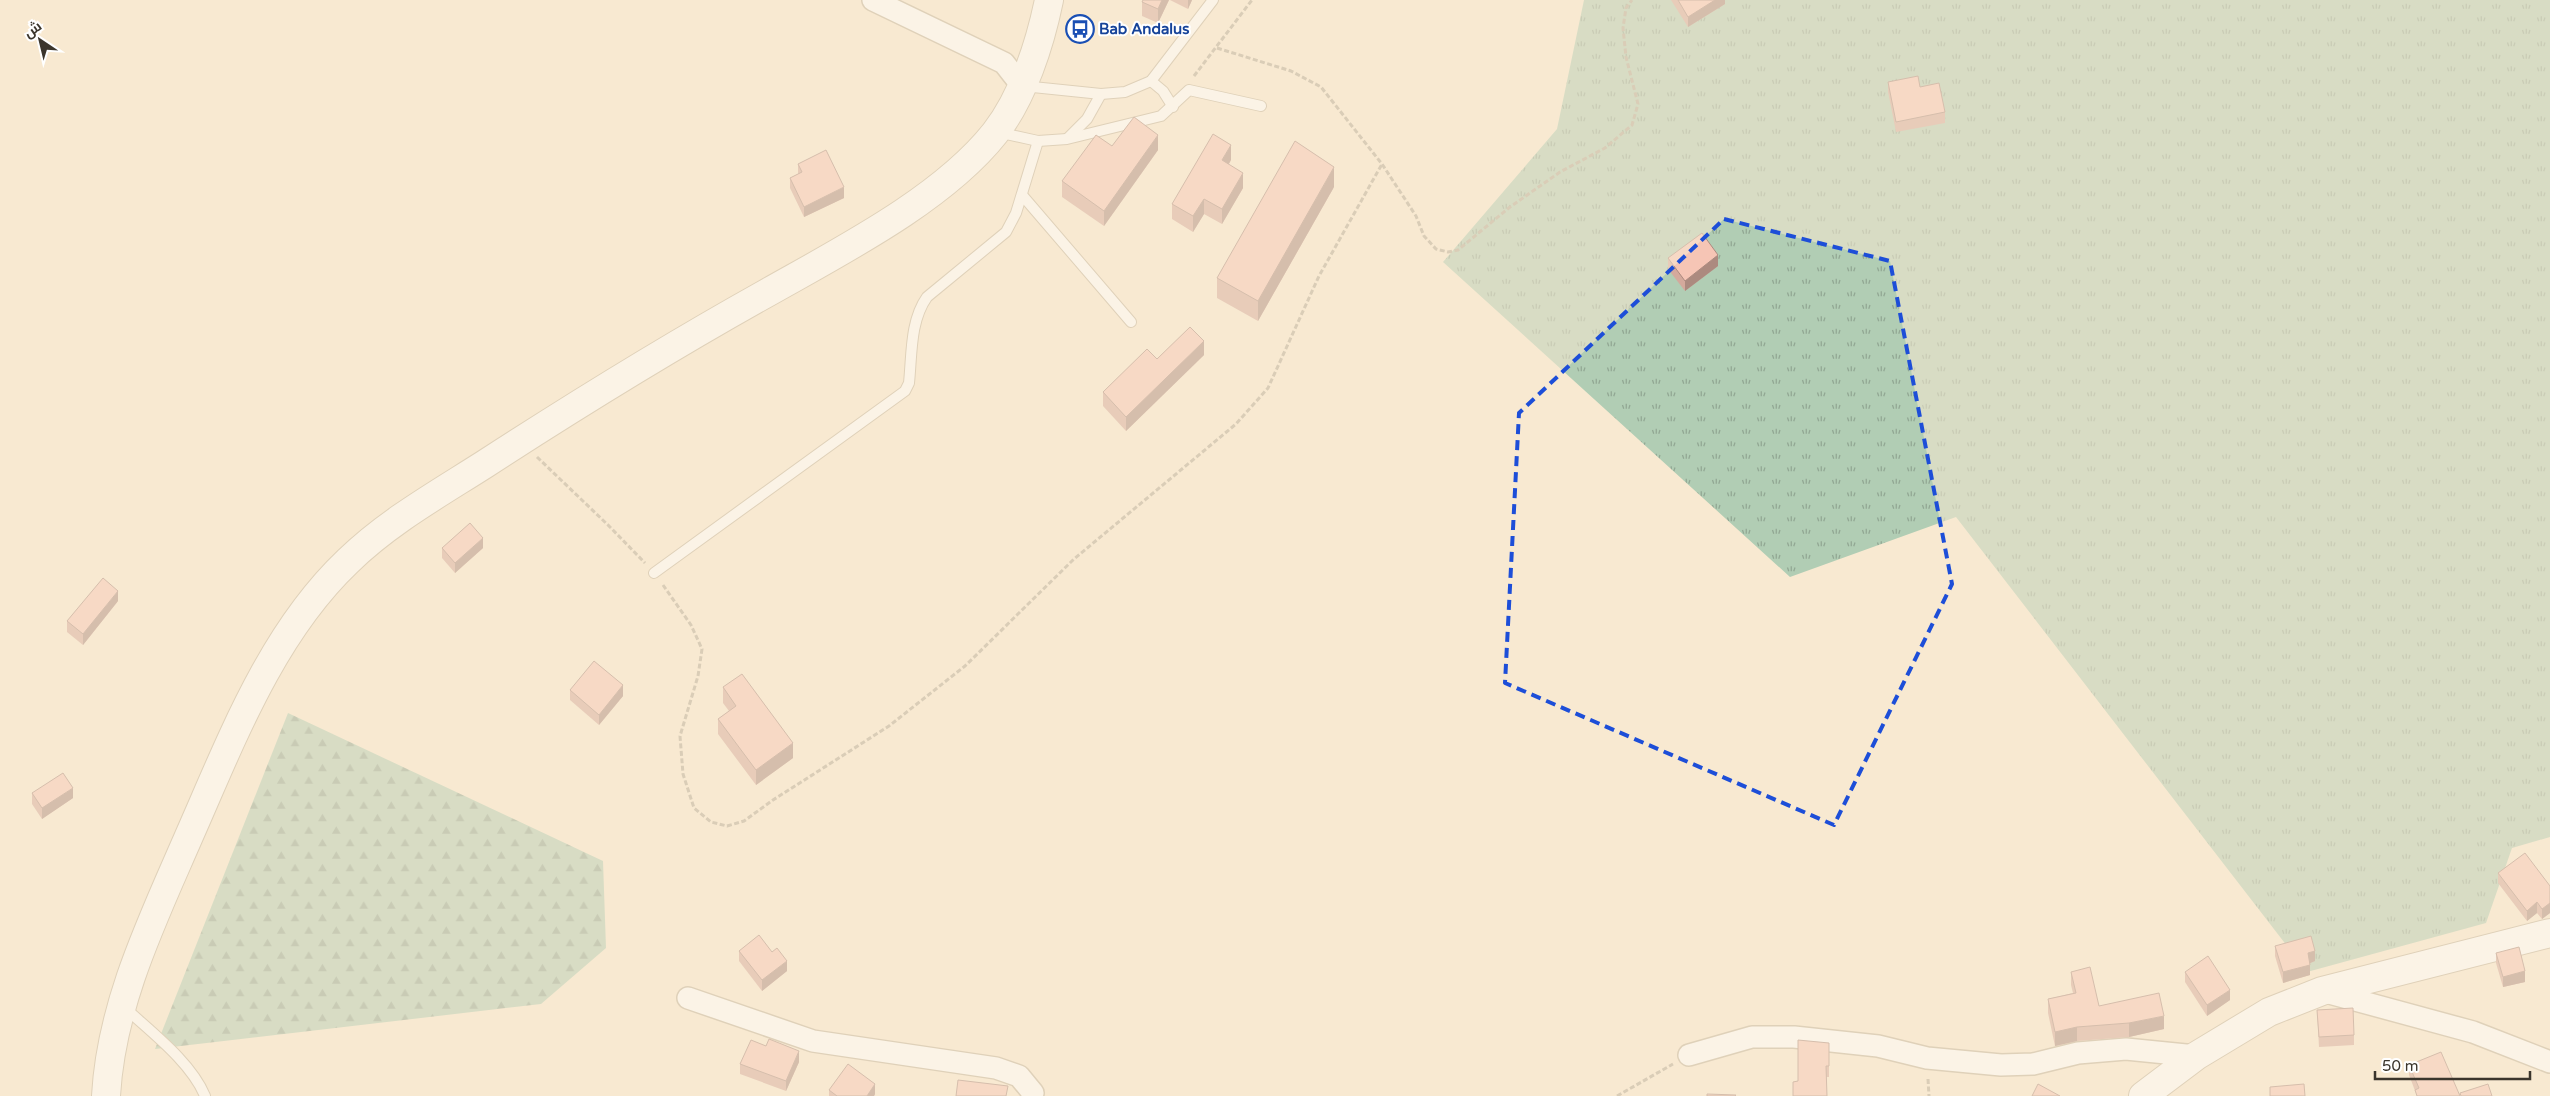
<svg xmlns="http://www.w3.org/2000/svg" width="2550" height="1096" font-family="'Varela Round',Cairo,sans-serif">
<defs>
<pattern id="grass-tufts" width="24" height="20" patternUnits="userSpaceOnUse" patternTransform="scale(1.25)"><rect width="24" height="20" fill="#b1cdb4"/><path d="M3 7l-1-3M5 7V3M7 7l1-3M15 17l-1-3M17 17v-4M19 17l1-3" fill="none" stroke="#91a793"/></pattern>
<pattern id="forest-firs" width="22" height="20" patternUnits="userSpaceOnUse" patternTransform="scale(1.25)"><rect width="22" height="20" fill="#b1cdb4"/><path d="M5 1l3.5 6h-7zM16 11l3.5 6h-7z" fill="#91a793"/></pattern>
</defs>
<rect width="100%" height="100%" fill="#f8e9d1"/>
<path fill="url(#grass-tufts)" d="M1584,0h966v837l-38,11 -26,75 -179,49 -351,-455 -166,60 -347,-315 114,-133z"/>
<path fill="url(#forest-firs)" d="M288,713l315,148 3,87 -65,56 -386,45z"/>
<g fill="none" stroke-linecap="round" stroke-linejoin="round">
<defs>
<g id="lane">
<path d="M1151,81l12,10 10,16"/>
<path d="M1023,86l78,8 24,-2 26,-11 62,-81"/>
<path d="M997,132l41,9 29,-2 94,-23 28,-26 72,16"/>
<path d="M1068,138l19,-19 14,-25"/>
<path d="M1022,195l109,127"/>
<path d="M654,573l251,-182 4,-8c3,-29 1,-62 18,-86l79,-65 10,-19 22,-72"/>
<path d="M124,1007c27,25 67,55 81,89"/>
</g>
<g id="street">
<path d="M873,0l131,63 18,23"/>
<path d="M2322,991l151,41 77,30"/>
<path d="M688,998l125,43 183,27 23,8 14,17 -1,3"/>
<path d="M1689,1055l63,-18h42l84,9 49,12 74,7 32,-1 45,-11 48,-4 70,7"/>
</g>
<path id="secondary" d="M2143,1096l53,-40 73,-44 53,-21 228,-58"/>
<path id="primary" d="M106,1096c5,-92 47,-177 83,-260 42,-95 82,-202 159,-275 40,-39 90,-67 137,-97 91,-59 185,-117 280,-170 74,-42 177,-94 230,-161 28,-36 45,-89 54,-133"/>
</defs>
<use href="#lane" stroke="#c2b49c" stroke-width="12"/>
<use href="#street" stroke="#c2b49c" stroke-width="24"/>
<use href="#secondary" stroke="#c2b49c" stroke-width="30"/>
<use href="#primary" stroke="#c2b49c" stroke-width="30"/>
<g stroke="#b5aa97" stroke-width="3" stroke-dasharray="5 2.5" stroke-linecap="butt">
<path d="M1217,48l74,23 30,16 61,77 34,52 8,20 12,13 12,3 10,-2 52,-43 50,-35 45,-24 27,-23 6,-21 -12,-47 -3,-29 3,-20 6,-8"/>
<path d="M1194,76l58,-76"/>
<path d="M537,457l71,68 37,38"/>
<path d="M663,585l28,40 11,24 -4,27 -18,60 3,38 11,34 17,14 16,4 17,-5 29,-21 116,-74 76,-60 109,-107 162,-135 32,-36 51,-112 63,-112"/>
<path d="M1928,1079l1,17"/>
<path d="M1617,1096l56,-32"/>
</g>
<use href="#lane" stroke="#fff" stroke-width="10"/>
<use href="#street" stroke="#fff" stroke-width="21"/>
<use href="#secondary" stroke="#fff" stroke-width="28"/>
<use href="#primary" stroke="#fff" stroke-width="28"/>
</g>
<g fill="#d4a99c">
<path d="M1143,0h26l-11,23 -16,-7v-14z"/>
<path d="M1170,0h22l-4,9z"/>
<path d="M1671,0h54v4l-37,23z"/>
<path d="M1888,82l32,5 25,25v11l-49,9 -8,-40z"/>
<path d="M1112,146l46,4 -54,76 -42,-29v-16z"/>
<path d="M1231,160l-2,4 14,24 -21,36 -18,-10 -11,18 -21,-13v-15z"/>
<path d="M798,164l46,34 -40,19 -14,-29v-10l8,-4z"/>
<path d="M1334,187l-76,134 -41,-23v-20z"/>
<path d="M1668,258l50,8 -33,25 -17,-22z"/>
<path d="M1204,355l-78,76 -23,-25v-14l54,-33z"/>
<path d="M442,548h41l-28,25 -13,-15z"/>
<path d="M118,601l-35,44 -16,-13v-11z"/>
<path d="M723,687l70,71 -37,27 -38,-51v-15l11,-8 -6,-8z"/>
<path d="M570,690l53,6 -24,29 -29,-25z"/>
<path d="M32,793l41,5 -31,21 -10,-15z"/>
<path d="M2498,873l52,13v27l-8,6 -5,-6 -10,8 -29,-38z"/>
<path d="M2275,946l40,15 -5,2v12l-27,8 -8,-27z"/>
<path d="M739,951l48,20 -25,20 -23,-30z"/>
<path d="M2496,953l29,29 -22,5 -7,-24z"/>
<path d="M2071,972l28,34 65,23 -35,8 -52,4 -22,5 -7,-33v-14l25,-6 -2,-8z"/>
<path d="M2185,972l45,28 -23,16 -22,-34z"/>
<path d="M2317,1010l37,25v10l-35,2z"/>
<path d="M1829,1043v34h-3l1,19h-34v-14l5,-1z"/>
<path d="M799,1062l-13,29 -46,-17v-10z"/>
<path d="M2409,1065l51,31h-43l-8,-21z"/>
<path d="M829,1090l46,4 -1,2h-45z"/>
</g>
<g fill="#ac8a7f">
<path d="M1162,0h7l-11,23v-14z"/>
<path d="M1188,0h4l-4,9z"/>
<path d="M1715,0h10v4l-37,23v-10z"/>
<path d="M1158,135v15l-54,76v-15z"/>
<path d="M1231,145v15l-9,15v-15z"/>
<path d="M1334,167v20l-76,134v-20z"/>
<path d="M1243,173v15l-21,36v-15z"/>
<path d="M844,187v11l-40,19v-10z"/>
<path d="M1204,199v15l-11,18v-16z"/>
<path d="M1718,255v11l-33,25v-10z"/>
<path d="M1204,341v14l-78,76v-14z"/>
<path d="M483,538v10l-28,25v-10z"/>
<path d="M118,591v10l-35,44v-11z"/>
<path d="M623,685v11l-24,29v-10z"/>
<path d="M793,743v15l-37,27v-15z"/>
<path d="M73,788v10l-31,21v-11z"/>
<path d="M2537,902v11l-10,8v-10z"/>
<path d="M2550,903v10l-8,6v-10z"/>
<path d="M2315,951v10l-7,3v-11z"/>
<path d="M787,961v10l-25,20v-11z"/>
<path d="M2310,965v10l-27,8v-11z"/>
<path d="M2525,971v11l-22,5v-10z"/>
<path d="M2230,990v10l-23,16v-11z"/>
<path d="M2164,1016v13l-35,8v-14z"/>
<path d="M2077,1027v14l-22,5v-14z"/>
<path d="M799,1051v11l-13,29v-10z"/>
<path d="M875,1084v10l-1,2h-7z"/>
</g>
<g fill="#f6c5b5" stroke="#ac8a7f">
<path d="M1143,0h19l-4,9 -16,-7z"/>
<path d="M1678,0h37l-27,17z"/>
<path d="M1918,76l2,11 19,-4 6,29 -49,10 -8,-40z"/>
<path d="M1134,117l24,18 -54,76 -42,-30 34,-46 16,11z"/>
<path d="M1213,134l18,11 -9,15 21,13 -21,36 -18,-10 -11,17 -21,-12z"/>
<path d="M1295,141l39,26 -76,134 -41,-23z"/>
<path d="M826,150l18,37 -40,20 -14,-29 12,-6 -4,-8z"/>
<path d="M1702,233l16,22 -33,26 -17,-23z"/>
<path d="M1190,327l14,14 -78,76 -23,-25 44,-43 10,10z"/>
<path d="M470,523l13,15 -28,25 -13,-15z"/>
<path d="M103,578l15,13 -35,43 -16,-13z"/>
<path d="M594,661l29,24 -24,30 -29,-25z"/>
<path d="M742,674l51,69 -37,27 -38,-51 18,-13 -13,-19z"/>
<path d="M63,773l10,15 -31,20 -10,-15z"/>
<path d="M2525,853l25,33v17l-8,6 -5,-7 -10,9 -29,-38z"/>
<path d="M759,935l13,17 5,-4 10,13 -25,19 -23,-29z"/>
<path d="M2311,936l4,15 -7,2 2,12 -27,7 -8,-26z"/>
<path d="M2519,947l6,24 -22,6 -7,-24z"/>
<path d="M2208,956l22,34 -23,15 -22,-33z"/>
<path d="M2090,967l9,39 60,-13 5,23 -35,7 -52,4 -22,5 -7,-33 28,-6 -5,-21z"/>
<path d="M2353,1008l1,27 -35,2 -2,-27z"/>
<path d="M769,1039l30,12 -13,30 -46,-17 11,-24 15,6z"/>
<path d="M1798,1040l31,3v23h-3l1,30h-34v-14l5,-1z"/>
<path d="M2441,1052l19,44h-43l-2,-6 4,-2 -10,-23z"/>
<path d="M848,1064l27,20 -8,12h-30l-8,-6z"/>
<path d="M958,1080l50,6 -2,10h-50z"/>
<path d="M2038,1084l22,12h-28z"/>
<path d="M2304,1084l1,12h-35v-9z"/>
<path d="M2488,1084l4,12h-31l-1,-3z"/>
<path d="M1707,1094l29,1 -1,1h-28z"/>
</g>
<path d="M0 0H2550V1096H0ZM1724,219l166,42 62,323 -118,241 -329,-142 14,-270z" fill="#f8e9d1" fill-opacity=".55" fill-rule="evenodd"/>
<path fill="none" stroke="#1d4ed8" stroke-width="4" stroke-dasharray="10 6" stroke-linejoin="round" d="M1724,219l166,42 62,323 -118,241 -329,-142 14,-270z"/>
<defs>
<symbol id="bus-ring" viewBox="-11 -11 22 22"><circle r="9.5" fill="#fff" stroke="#1a4fb4" stroke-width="1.5"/><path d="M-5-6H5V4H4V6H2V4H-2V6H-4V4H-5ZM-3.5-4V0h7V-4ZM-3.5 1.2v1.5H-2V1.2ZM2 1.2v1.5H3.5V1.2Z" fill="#1a4fb4"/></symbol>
</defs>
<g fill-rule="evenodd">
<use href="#bus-ring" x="1064" y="13" width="32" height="32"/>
</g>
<g text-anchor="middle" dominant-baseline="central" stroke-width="4" stroke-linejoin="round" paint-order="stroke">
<g font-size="15" font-weight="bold" fill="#164399" stroke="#fff" text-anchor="start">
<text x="1099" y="29">Bab Andalus</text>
</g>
</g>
<g transform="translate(40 40) rotate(325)" stroke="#ffffff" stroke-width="4" paint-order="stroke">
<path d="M0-4L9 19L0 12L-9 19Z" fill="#3b352c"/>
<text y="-8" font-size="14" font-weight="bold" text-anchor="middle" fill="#3b352c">ش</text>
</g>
<path d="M2375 1071v8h155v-8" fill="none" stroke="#3b352c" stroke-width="2.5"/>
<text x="2382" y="1071" font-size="15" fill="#3b352c" stroke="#ffffff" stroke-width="4" paint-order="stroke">50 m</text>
</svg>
